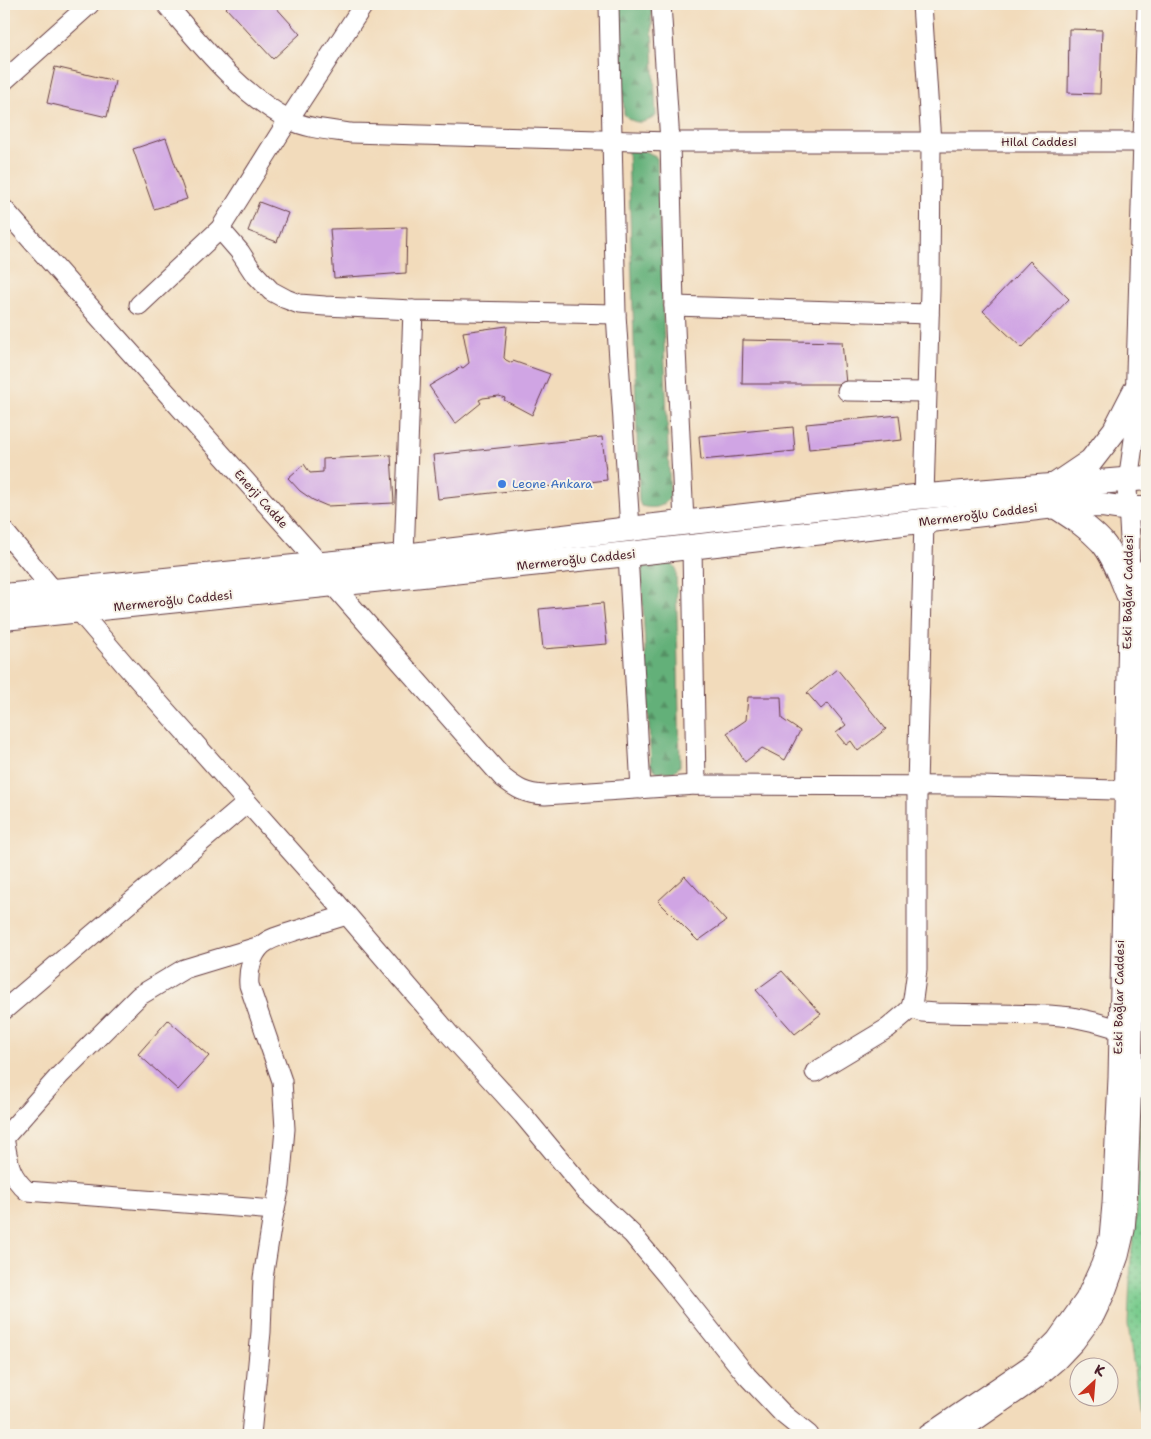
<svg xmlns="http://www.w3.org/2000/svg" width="1151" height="1439" font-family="'Shantell Sans',sans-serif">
<defs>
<pattern id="forest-firs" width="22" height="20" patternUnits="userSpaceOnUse" patternTransform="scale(1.25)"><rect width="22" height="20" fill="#63b079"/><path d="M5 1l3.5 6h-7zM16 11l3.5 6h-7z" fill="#548f63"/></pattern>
<pattern id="park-dots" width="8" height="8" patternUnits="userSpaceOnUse" patternTransform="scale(1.25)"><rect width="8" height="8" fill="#7acc8e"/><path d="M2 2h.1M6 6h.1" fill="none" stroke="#66a574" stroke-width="1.8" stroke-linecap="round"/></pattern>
</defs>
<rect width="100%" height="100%" fill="#f7f3e8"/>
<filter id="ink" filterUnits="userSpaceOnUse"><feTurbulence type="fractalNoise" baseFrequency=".02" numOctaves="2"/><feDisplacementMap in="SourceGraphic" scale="10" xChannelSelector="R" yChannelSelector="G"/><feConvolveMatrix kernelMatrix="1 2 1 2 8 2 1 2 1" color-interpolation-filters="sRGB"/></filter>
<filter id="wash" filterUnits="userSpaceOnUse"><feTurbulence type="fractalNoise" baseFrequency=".0096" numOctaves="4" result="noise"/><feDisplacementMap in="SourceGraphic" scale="20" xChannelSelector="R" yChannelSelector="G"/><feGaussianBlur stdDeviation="1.12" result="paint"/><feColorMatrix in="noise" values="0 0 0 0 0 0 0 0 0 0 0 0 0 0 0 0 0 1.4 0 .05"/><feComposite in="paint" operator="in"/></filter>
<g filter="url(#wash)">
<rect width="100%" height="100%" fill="#f2dbbb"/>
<g fill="url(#forest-firs)" stroke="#566852">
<path d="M618,4h33l5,112c-11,8 -23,9 -32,-2z"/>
<path d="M628,150c12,0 20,0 29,8l13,339c-6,11 -17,12 -29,9l-2,-5z"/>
<path d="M672,564l4,4 4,198 -6,6h-17l-6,-6 -10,-198 6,-3z"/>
</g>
<g fill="url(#park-dots)" stroke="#62765c">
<path d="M1147,917v146l-3,-1z"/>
<path d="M1140,1087l7,1v347h-4l-15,-111 3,-67 5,-42 3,-58z"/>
</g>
<g id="blocks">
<g fill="#d0a5e4">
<path d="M230,4h43l27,30 -27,25 -47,-51z"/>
<path d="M1069,29l33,1 -2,64 -32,-1z"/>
<path d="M55,67l60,14 -8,36 -60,-14z"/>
<path d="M166,138l21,61 -33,10 -21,-60z"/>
<path d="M259,202l29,11 -11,29 -29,-11z"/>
<path d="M407,227l-1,46 -72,5 -4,-49z"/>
<path d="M1030,261l39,38 -47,49 -39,-37z"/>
<path d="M507,326l-3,32 2,2 6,3 1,-2 37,13 -18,41 -28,-15 1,-2 -6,-2 -16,2 -4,2 2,3 -26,21 -26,-38 32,-19 2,1 6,-5 -6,-31z"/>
<path d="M743,340l99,2 4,42h-104z"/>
<path d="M899,415l3,25 -93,9 -3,-25z"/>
<path d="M793,427l2,24 -94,9 -2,-24z"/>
<path d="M602,437l5,43 -169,19 -5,-44z"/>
<path d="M391,455l3,48 -67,3 -14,-6 -13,-9 -12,-13 16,-14 6,9 13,-1v-13z"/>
<path d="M603,603l4,41 -64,5 -4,-40z"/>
<path d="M837,669l49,60 -28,22 -7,-10 -5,4 -10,-12 10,-8 -18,-22 -7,6 -14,-16z"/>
<path d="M748,697h33l1,22 18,12 -15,29 -23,-12 -17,14 -18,-29 19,-13z"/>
<path d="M685,876l41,45 -28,20 -40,-40z"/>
<path d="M782,971l39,43 -26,20 -39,-44z"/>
<path d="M168,1020l41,36 -31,34 -40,-36z"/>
</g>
</g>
</g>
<g filter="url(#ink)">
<use href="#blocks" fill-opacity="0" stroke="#633b41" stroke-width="1"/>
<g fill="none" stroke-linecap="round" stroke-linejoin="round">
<defs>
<g id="minor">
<path d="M166,4c36,42 72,88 122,115 19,10 43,11 63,14l319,9h477"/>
<path d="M609,4l7,310 14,214"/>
<path d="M661,4l9,138 4,164 10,216"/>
<path d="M922,4l9,139 -1,146 -6,207"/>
<path d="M4,81l86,-77"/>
<path d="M4,209l109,124 207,231 12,20 170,193c15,12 23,17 43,18l151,-10 285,1 166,5"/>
<path d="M220,229l20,23 13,20 18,19 15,8 13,5 26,2 88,4 203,4"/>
<path d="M139,305l81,-76 69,-110 75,-115"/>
<path d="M674,306l255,8"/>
<path d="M847,391l79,1"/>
<path d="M4,531l50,60"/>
<path d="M692,547l4,238"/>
<path d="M628,554l13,235"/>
<path d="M404,556l9,-246"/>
<path d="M79,611l47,55 210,236 115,134 72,79 63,76 46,43 36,43 79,99 36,38 26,21"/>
<path d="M911,1007l11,5 15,1 112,2 23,2 23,5 24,7"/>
<path d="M4,1010l243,-207"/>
<path d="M815,1072l73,-44 20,-17 3,-4 2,-8 4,-29v-184l7,-265"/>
<path d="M4,1138l56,-63 79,-79 45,-27 76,-23"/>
<path d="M4,1138c5,24 4,36 23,53l248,19"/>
<path d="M251,1435l10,-103 2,-54 9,-56 8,-36 5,-57 -3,-48 -33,-96c-1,-13 2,-30 13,-40 9,-8 24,-11 36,-15 16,-5 33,-10 49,-15"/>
<path d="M927,1435l106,-72 23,-23 29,-41 16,-35 8,-27 3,-33 6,-126 12,-539 -3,-51 7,-49 13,-431"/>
<path d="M955,1435l81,-56 22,-19 17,-18 20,-27 11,-23 13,-36 6,-26 2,-25 5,-126 6,-288 9,-224"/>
</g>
<g id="major">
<path d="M1057,484l34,-23 24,-31 20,-39"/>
<path d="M1055,506c17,11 33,21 47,36 12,14 19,35 26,52"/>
<path d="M4,596l400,-40 251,-30 260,-29 232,-19"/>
<path d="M4,618l624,-64 427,-48 46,-1 27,4h19"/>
</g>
</defs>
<use href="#minor" stroke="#633b41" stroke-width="21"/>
<use href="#major" stroke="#633b41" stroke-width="26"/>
<use href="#minor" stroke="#fff" stroke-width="19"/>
<use href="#major" stroke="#fff" stroke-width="24"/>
</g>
</g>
<circle fill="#3f7fe0" stroke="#f7f3e8" stroke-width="2" cx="502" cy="484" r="5"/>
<g text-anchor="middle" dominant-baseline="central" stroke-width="4" stroke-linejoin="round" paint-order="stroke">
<g font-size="12" fill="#4a1f2b" stroke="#f7f3e8">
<text x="1039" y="142">Hilal Caddesi</text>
<text transform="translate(261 499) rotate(48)">Enerji Cadde</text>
<text transform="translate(978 515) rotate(-7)">Mermeroğlu Caddesi</text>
<text transform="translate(576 560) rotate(-6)">Mermeroğlu Caddesi</text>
<text transform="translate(1128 592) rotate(-89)">Eski Bağlar Caddesi</text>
<text transform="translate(173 601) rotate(-6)">Mermeroğlu Caddesi</text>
<text transform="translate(1119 997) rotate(-89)">Eski Bağlar Caddesi</text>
</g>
<g font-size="12" fill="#366cbe" stroke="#f7f3e8" text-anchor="start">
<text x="512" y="484">Leone Ankara</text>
</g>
</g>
<rect width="1151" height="1439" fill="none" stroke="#f7f3e8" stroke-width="20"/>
<g transform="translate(1094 1382) rotate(26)"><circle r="24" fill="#f7f3e8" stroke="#b29e9c"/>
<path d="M0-4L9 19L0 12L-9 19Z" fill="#c8321e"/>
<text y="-8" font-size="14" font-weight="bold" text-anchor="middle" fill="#4a1f2b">K</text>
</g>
</svg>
